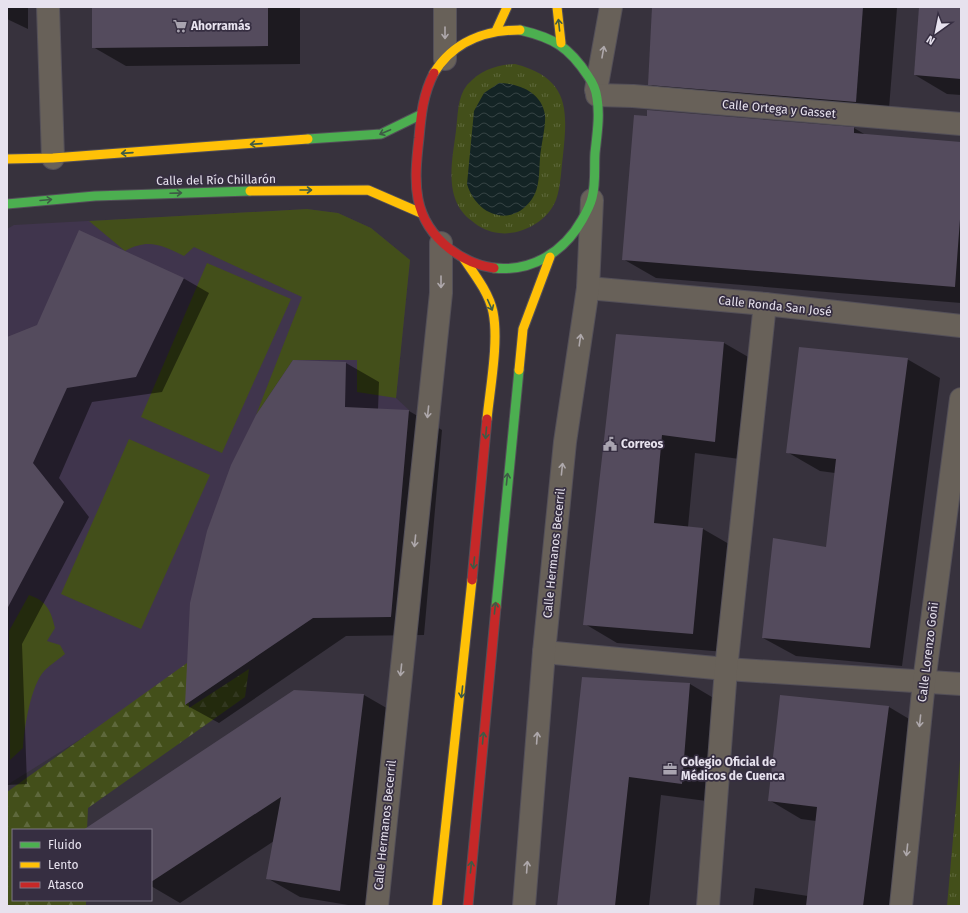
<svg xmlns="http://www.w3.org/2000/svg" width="968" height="913" font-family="'Fira Sans',sans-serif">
<defs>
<pattern id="grass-tufts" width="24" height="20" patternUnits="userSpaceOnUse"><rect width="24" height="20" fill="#434f1a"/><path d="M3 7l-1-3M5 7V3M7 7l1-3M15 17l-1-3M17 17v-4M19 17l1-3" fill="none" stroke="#5e683c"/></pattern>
<pattern id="forest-firs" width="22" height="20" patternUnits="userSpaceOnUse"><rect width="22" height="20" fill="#434f1a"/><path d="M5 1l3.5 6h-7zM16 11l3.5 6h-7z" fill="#5e683c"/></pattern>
<pattern id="water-waves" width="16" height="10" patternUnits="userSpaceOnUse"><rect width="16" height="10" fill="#142425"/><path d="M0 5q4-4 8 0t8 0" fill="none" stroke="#364445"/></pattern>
</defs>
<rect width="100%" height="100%" fill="#37323d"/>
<path fill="#40354d" d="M307,209l31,4 33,15 39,32 -14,138 13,12 -18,207 -78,1 -128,87 -77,17 -101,63v-556l7,-4z"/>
<g fill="url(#grass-tufts)">
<path d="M515,64c54,14 53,45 48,91 -2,15 -2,31 -7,45 -8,21 -35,36 -57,33 -10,-1 -19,-5 -27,-12 -29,-21 -20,-59 -16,-90 2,-15 1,-33 11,-46 14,-15 29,-20 48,-21z"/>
<path d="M961,749v157h-14z"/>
</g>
<path fill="url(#forest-firs)" d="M187,663l2,45 60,-39 -4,28 -157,111 -1,22h-74v70h73v6l-79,-1v-113z"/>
<g fill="#434f1a">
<path d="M307,209l31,4 33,15 39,32 -14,138 -39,-6v-32h-64l-37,55 46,-118 -108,-50 -10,9c-22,-11 -36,-18 -59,-5l-36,-30z"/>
<path d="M207,263l84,36 -69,154 -81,-36z"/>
<path d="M129,439l81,36 -69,154 -80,-35z"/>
<path d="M29,595c18,6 22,16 26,33l-8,13 13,4 5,9c-6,5 -14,10 -20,16 -14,14 -21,58 -22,78l-13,12 -1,-129z"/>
</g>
<path fill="url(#water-waves)" d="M499,83c19,0 43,9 46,32 1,11 -4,30 -5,43 -1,13 0,30 -8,41 -21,30 -56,16 -65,-15l7,-73 10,-18z"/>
<g fill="#0007">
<path d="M7,7h21v22l-21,-10z"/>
<path d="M93,7h207v57l-174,2 -33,-19z"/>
<path d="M653,7h242l2,1 -9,113 -206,-18 -33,-19z"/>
<path d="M920,7h41v88l-14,-1 -32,-19z"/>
<path d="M648,117l206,11 12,7 95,8v160l-305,-25 -33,-19z"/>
<path d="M183,278l26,15 -47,99 -70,10 -33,76 30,39 -67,127 5,140 -20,1v-447z"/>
<path d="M617,335l107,8 33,19 -10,98 -52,-7 -7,74 15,2 33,19 -11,104 -108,-9 -32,-19z"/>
<path d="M907,359l33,19 -38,288 -106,-10 -33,-18 64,-90 8,-75 -15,-2 -33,-19z"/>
<path d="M294,361l52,2 33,19 -1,28 31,1 33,19 -18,205 -78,1 -127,87 -33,-18 5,-102z"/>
<path d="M583,678l107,6 32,19 -8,99 -53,-7 -12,111h-91z"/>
<path d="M295,691l69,4 33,19 -24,192h-19l-54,-9 -33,-19 7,-37 -94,62 -29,-17v-56h-40z"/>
<path d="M889,707l32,19 -23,180h-145l2,-18 53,8 8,-75 -15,-2 -32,-19z"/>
</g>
<g fill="#544b5d">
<path d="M92,7h176v39l-176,2z"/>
<path d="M652,7h211l-7,95 -208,-17z"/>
<path d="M919,7h42v72l-47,-4z"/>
<path d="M647,110l207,17v6l107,9v64l-6,81 -333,-27 12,-145 13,1z"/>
<path d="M79,230l105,48 -48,99 -69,11 -34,75 31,39 -57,107v-272l30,-12z"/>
<path d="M616,334l108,8 -9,100 -53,-7 -8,88 49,5 -10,106 -110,-9z"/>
<path d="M799,347l109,11 -38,290 -108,-10 11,-100 53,9 10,-88 -50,-6z"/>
<path d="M293,360l53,2 -1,45 64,3 -18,207 -78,1 -128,87 5,-102 17,-72 24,-66 25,-50z"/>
<path d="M582,677l108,6 -8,101 -53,-7 -14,129h-58z"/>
<path d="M294,690l70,4 -24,197 -74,-12 15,-82 -130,85v-52h-68z"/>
<path d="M780,695l109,11 -26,200h-57l11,-99 -49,-6z"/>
</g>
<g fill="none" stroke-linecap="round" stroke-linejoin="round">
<defs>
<g id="street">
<path d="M48,7l5,151"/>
<path d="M445,7v52"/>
<path d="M596,90l15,-83"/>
<path d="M597,95l36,1 328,28"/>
<path d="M588,288l177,16 196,22"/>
<path d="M544,652l182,17 235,15"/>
<path d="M377,906l64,-613v-50"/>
<path d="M524,906l20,-254 21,-210 23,-154 4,-88"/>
<path d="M708,906l18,-237 39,-365"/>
<path d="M901,906l23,-224 37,-283"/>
</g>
<g id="fast">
<path d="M308,139l73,-5 39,-19"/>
<path d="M7,204l88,-8 155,-5"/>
<path d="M494,268c38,4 70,-16 88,-48 4,-7 8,-14 10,-22 4,-15 2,-30 3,-45 2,-19 5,-37 2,-55 -1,-9 -4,-15 -9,-22 -19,-29 -34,-38 -68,-46"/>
<path d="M496,607l23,-237"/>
</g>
<g id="slow">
<path d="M557,7l4,36"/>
<path d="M496,31l11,-24"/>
<path d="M434,73c19,-31 51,-43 86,-43"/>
<path d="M7,159l46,-1 255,-19"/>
<path d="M250,191l118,-1 53,23"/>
<path d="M464,259c11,16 25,34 29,53 6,30 -3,76 -6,107"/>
<path d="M519,370l4,-41 27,-72"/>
<path d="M437,906l35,-326"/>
</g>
<g id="jam">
<path d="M434,73c-11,21 -13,42 -15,65 -5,44 -8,81 31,111 13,10 28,17 44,19"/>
<path d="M472,580l15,-161"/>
<path d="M468,906l28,-299"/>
</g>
</defs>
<use href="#street" stroke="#534f58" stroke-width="24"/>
<use href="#fast" stroke="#534f58" stroke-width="11"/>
<use href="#slow" stroke="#534f58" stroke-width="11"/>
<use href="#jam" stroke="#534f58" stroke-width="11"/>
<use href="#street" stroke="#686159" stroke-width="22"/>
<use href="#fast" stroke="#4caf50" stroke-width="9"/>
<use href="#slow" stroke="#ffc107" stroke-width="9"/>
<use href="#jam" stroke="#c62828" stroke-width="9"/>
</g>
<defs><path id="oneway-shaft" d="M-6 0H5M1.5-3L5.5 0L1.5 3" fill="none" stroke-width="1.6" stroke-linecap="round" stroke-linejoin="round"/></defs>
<g stroke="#3e5b46">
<use href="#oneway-shaft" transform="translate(559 25) rotate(-96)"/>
<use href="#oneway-shaft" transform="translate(385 132) rotate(157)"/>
<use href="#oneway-shaft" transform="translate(256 144) rotate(176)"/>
<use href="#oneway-shaft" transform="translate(127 153) rotate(176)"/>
<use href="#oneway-shaft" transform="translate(306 190)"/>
<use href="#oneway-shaft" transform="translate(176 193) rotate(-2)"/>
<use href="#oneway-shaft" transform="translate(46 200) rotate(-5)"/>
<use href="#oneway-shaft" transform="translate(490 305) rotate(66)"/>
<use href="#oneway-shaft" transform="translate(486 433) rotate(95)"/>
<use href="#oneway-shaft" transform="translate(507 479) rotate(-84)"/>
<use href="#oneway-shaft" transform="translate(474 563) rotate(95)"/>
<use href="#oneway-shaft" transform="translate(495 608) rotate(-84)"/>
<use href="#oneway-shaft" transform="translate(462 692) rotate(96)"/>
<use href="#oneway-shaft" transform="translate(483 738) rotate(-85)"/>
<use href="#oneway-shaft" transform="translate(471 867) rotate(-84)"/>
</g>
<g stroke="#aea8ab">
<use href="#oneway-shaft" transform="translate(445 33) rotate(90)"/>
<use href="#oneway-shaft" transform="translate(603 52) rotate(-80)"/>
<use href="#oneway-shaft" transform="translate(441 282) rotate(90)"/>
<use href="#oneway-shaft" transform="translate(580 340) rotate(-82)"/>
<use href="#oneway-shaft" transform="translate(428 412) rotate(96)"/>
<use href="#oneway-shaft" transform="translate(562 469) rotate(-84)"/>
<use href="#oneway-shaft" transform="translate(415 541) rotate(96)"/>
<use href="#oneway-shaft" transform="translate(401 670) rotate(96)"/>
<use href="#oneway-shaft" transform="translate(920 721) rotate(96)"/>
<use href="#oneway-shaft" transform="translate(537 738) rotate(-86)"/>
<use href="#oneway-shaft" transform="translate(907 850) rotate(96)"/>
<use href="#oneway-shaft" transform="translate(527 867) rotate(-86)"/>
</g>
<defs>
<symbol id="supermarket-bare" viewBox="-9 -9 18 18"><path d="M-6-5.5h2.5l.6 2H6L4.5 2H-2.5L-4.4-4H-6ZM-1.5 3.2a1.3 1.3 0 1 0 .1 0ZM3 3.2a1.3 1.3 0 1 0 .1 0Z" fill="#a9a4b0" stroke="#362e41" stroke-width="2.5" paint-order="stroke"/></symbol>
<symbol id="civic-bare" viewBox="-9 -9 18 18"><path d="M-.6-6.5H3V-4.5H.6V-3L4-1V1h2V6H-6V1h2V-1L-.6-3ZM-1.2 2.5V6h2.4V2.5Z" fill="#a9a4b0" stroke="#362e41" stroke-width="2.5" paint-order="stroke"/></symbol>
<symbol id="office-bare" viewBox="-9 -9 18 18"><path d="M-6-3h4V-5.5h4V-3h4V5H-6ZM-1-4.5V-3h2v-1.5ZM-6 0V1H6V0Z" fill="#a9a4b0" stroke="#362e41" stroke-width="2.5" paint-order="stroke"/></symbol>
</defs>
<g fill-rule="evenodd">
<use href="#supermarket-bare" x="170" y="16" width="20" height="20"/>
<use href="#civic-bare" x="600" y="434" width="20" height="20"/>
<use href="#office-bare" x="660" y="759" width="20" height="20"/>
</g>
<g text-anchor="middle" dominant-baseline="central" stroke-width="3.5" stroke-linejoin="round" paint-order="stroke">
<g font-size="12" font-weight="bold" fill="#e7e2ee" stroke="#362e41" text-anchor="start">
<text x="191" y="26">Ahorramás</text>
<text x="621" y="444">Correos</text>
<text x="681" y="762">Colegio Oficial de<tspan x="681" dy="14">Médicos de Cuenca</tspan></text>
</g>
<g font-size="12" fill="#e7e2ee" stroke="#362e41">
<text transform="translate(779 109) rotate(5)">Calle Ortega y Gasset</text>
<text transform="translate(216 180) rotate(-1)">Calle del Río Chillarón</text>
<text transform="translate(775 306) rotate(6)">Calle Ronda San José</text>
<text transform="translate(554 553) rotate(-84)">Calle Hermanos Becerril</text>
<text transform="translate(928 652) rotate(-83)">Calle Lorenzo Goñi</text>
<text transform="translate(385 825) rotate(-84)">Calle Hermanos Becerril</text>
</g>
</g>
<rect width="968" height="913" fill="none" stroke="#e7e2ee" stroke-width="16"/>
<rect x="12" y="829" width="140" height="72" fill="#362e41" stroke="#7d7686"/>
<rect x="20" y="842" width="20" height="6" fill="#4caf50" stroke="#7d7686"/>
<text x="48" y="849" font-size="12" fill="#e7e2ee">Fluido</text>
<rect x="20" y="862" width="20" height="6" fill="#ffc107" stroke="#7d7686"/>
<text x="48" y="869" font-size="12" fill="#e7e2ee">Lento</text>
<rect x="20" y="882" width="20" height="6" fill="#c62828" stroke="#7d7686"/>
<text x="48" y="889" font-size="12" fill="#e7e2ee">Atasco</text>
<g transform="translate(936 32) rotate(213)" stroke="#362e41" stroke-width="3" paint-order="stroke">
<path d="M0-3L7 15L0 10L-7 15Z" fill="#e7e2ee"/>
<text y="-6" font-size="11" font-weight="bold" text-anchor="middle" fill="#e7e2ee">N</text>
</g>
</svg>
